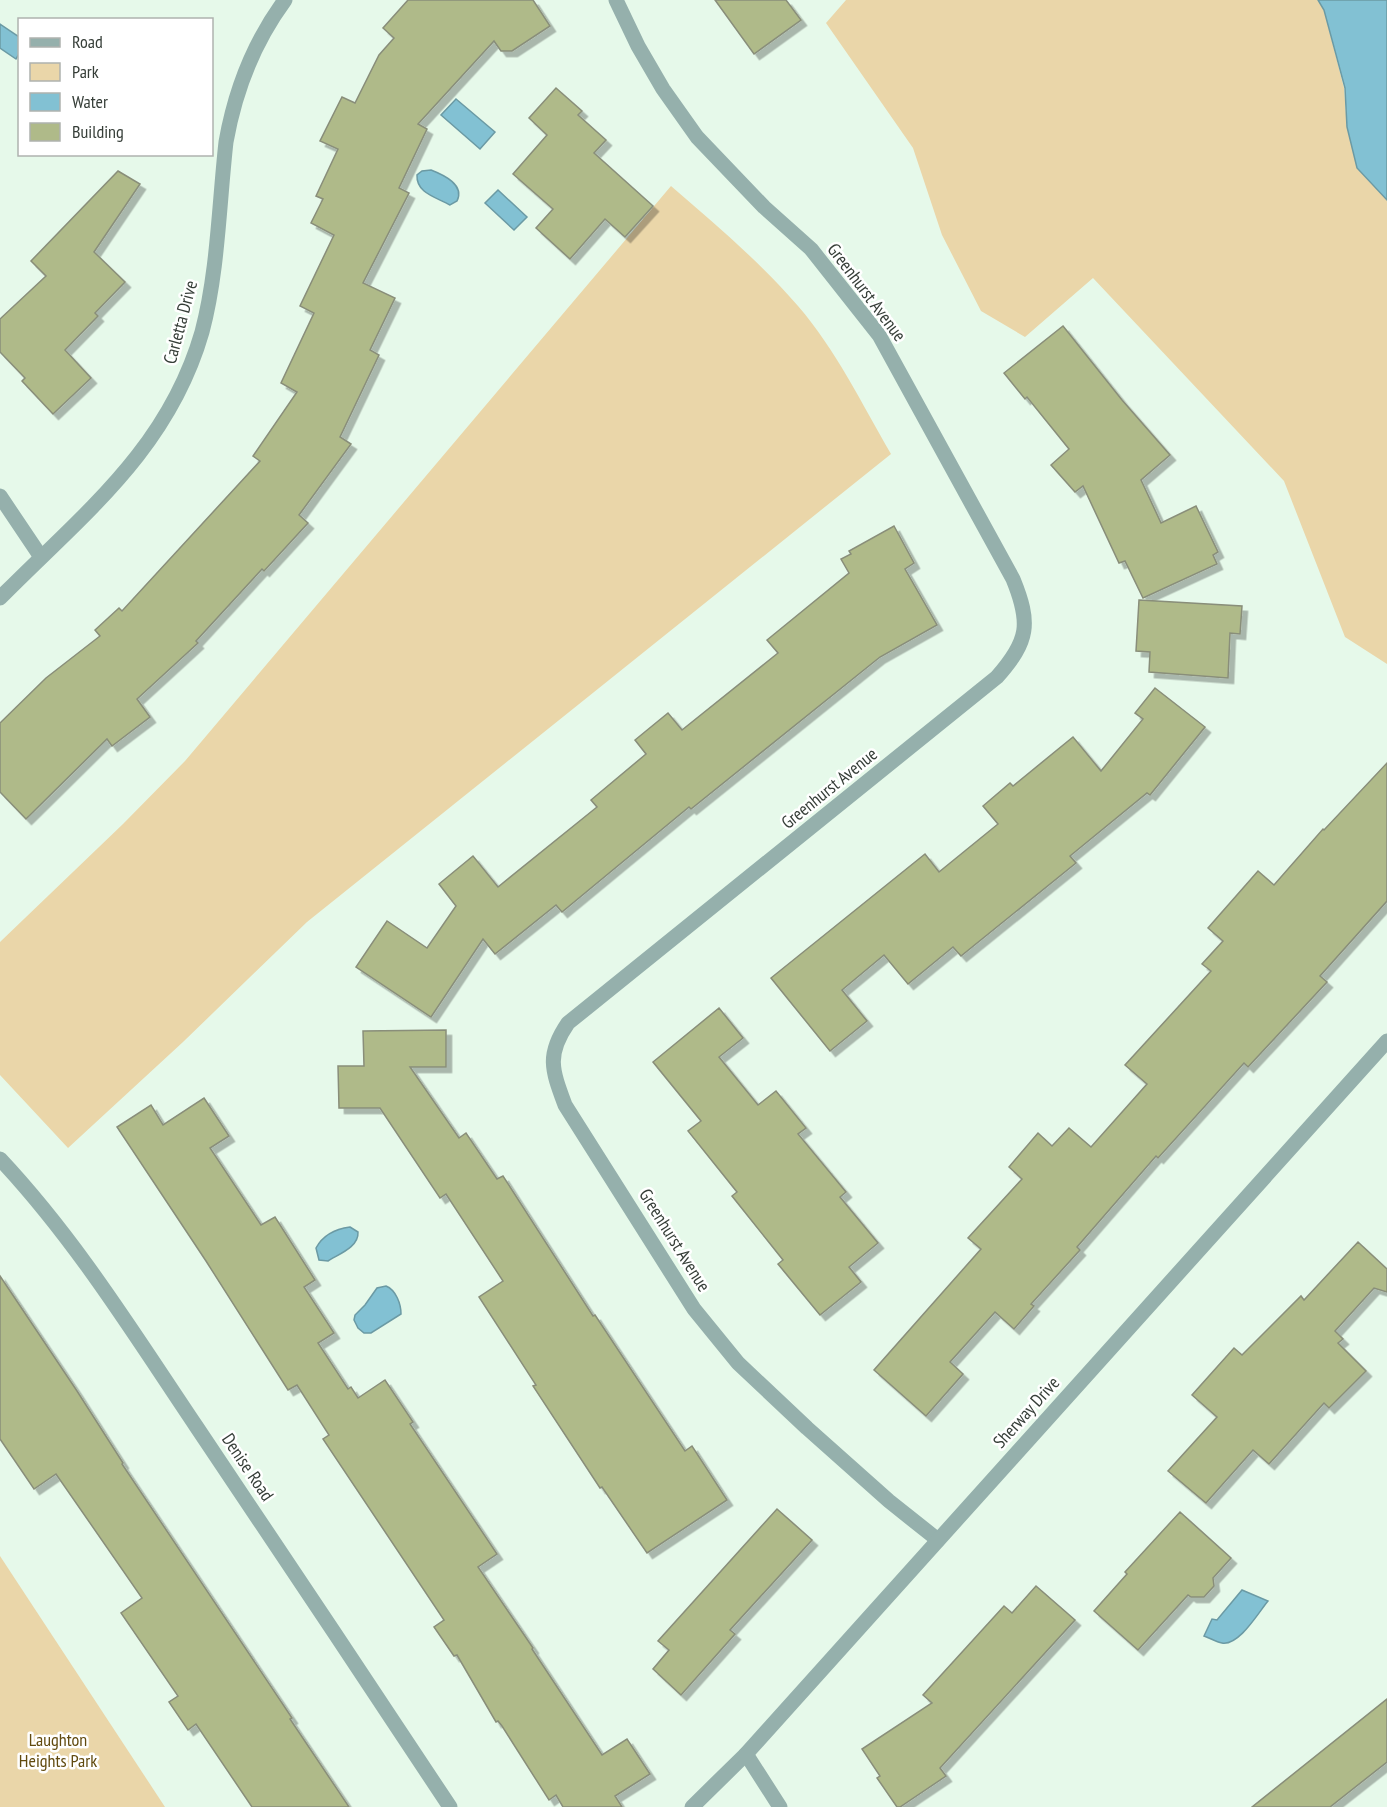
<svg xmlns="http://www.w3.org/2000/svg" width="1387" height="1807" font-family="'PT Sans Narrow',sans-serif">
<defs>
<filter id="shadow"><feDropShadow dx="5.5" dy="5.5" stdDeviation="0" flood-color="#0004"/></filter>
</defs>
<rect width="100%" height="100%" fill="#e6f9ea"/>
<g fill="#ead6a9">
<path d="M846,0h472l6,10 20,78 3,39 10,41 30,32v464l-42,-27 -61,-156 -191,-203 -68,59 -44,-26 -39,-76 -29,-87 -87,-125z"/>
<path d="M671,186c44,38 89,76 127,120 38,44 64,98 93,148l-584,468 -124,120 -115,106 -68,-73v-133l123,-118 62,-63z"/>
<path d="M0,1556l165,251h-165z"/>
</g>
<g fill="#82c1d3" stroke="#6b9aa4" stroke-width="1.5">
<path d="M1318,0h69v200l-30,-32 -10,-41 -2,-39 -21,-78z"/>
<path d="M0,24l19,13v17l-3,5 -16,-11z"/>
<path d="M456,99l39,33 -15,17 -39,-34z"/>
<path d="M431,170c13,5 34,15 26,31l-7,4c-14,-8 -34,-12 -33,-30l5,-4z"/>
<path d="M498,190l29,27 -13,13 -29,-27z"/>
<path d="M350,1227l8,5c1,15 -19,22 -30,29l-9,-1 -3,-12c7,-13 19,-19 34,-21z"/>
<path d="M386,1286c10,4 15,18 15,28l-30,19h-7l-6,-5 -4,-8 1,-5 10,-10 12,-17z"/>
<path d="M1242,1590l26,11c-10,12 -29,45 -46,42 -6,-1 -12,-5 -18,-7l8,-17 5,1z"/>
</g>
<g fill="#afba89" stroke="#898e7a" stroke-width="1.5" filter="url(#shadow)">
<path d="M408,0h125l17,26 -38,25h-11l-7,-10 -76,83 9,5 -28,59 10,5 -46,90 32,15 -25,52 9,5 -39,82 11,7 -52,71 9,8 -44,48 -2,-2 -66,72 2,2 -61,56 13,18 -38,29 -5,-7 -81,80 -26,-27v-69l46,-45 54,-42 -5,-6 24,-22 3,3 138,-150 -7,-5 44,-64 -16,-9 33,-70 -14,-7 34,-71 -23,-12 12,-24 -7,-3 22,-47 -18,-8 22,-44 13,6 24,-48 15,-17 -11,-10z"/>
<path d="M715,0h71l15,20 -47,34z"/>
<path d="M556,88l26,23 -4,4 28,25 -12,13 59,53 -28,31 -20,-18 -35,40 -34,-31 17,-19 -40,-35 34,-39 -18,-17z"/>
<path d="M118,171l22,13 -46,68 31,30 -30,31 3,3 -33,34 26,28 -38,36 -31,-33 3,-3 -25,-26v-33l46,-43 -15,-15z"/>
<path d="M1063,326l59,74 48,55 -29,25 20,43 35,-17 22,46 -5,3 4,9 -74,34 -18,-37 -6,2 -36,-77 -8,6 -24,-27 18,-16 -42,-52 -2,2 -21,-26z"/>
<path d="M894,526l20,37 -9,6 32,56 -57,32 -189,152 -2,-2 -127,105 -6,-7 -61,49 -12,-15 -52,78 -75,-50 31,-46 40,27 29,-42 -17,-22 34,-28 25,31 99,-80 -6,-7 55,-46 -11,-14 33,-27 14,17 96,-77 -11,-13 82,-67 -8,-14 10,-5 -2,-3z"/>
<path d="M1139,600l103,6 -2,28 -10,-1 -2,45 -79,-6 1,-20 -14,-1z"/>
<path d="M1155,688l50,39 -55,68 -3,-2 -77,63 6,7 -115,93 -8,-9 -45,37 -24,-29 -42,35 25,31 -37,30 -59,-73 154,-124 14,18 59,-48 -15,-18 27,-23 3,3 60,-49 28,34 42,-52 -8,-6z"/>
<path d="M1387,763v138l-67,75 7,6 -79,85 -4,-4 -86,95 -2,-2 -79,91 3,3 -49,54 3,2 -20,23 -19,-17 -45,50 13,12 -37,42 -52,-46 107,-121 -13,-11 54,-59 -13,-12 29,-34 14,13 17,-18 22,19 56,-63 -22,-19 86,-94 -9,-7 21,-23 -15,-13 50,-57 16,14 49,-56 1,1z"/>
<path d="M719,1008l24,30 -24,19 39,48 18,-14 30,37 -8,6 48,58 -6,5 38,46 -29,24 12,15 -41,33 -42,-51 5,-4 -51,-64 5,-4 -49,-61 13,-10 -48,-59z"/>
<path d="M446,1030v37h-36l49,71 7,-5 31,46 6,-3 90,140 2,-1 90,136 7,-5 35,54 -80,53 -45,-66 -2,1 -67,-102 3,-1 -57,-88 24,-16 -57,-87 -6,4 -60,-90h-41l-1,-42h26l-1,-35z"/>
<path d="M204,1098l25,38 -19,12 51,77 14,-8 40,63 -11,7 30,46 -16,10 30,46 3,-2 7,11 27,-18 28,42 -3,2 87,130 -19,13 55,81 -1,1 70,106 25,-16 23,35 -35,22 7,11h-59l-7,-12 -7,5 -47,-74 -4,-5 -2,1 -39,-67 -3,1 -20,-29 10,-7 -121,-181 6,-4 -32,-50 -9,5 -82,-129 -89,-134 34,-22 12,20z"/>
<path d="M1358,1242l29,27v23l-13,-4 -39,43 8,8 -5,4 28,28 -37,37 -5,-5 -55,61 -16,-14 -47,53 -38,-32 49,-54 -25,-22 42,-47 8,7 59,-59 3,4z"/>
<path d="M0,1276l77,115 46,72 -1,1 170,254 -2,1 59,88h-97l-56,-83 -8,6 -19,-28 9,-6 -57,-83 21,-15 -86,-124 -22,15 -34,-50z"/>
<path d="M777,1509l35,31 -82,90 5,4 -54,61 -28,-26 16,-19 -11,-9z"/>
<path d="M1180,1512l51,46 -18,20 1,8 -10,11h-13l-3,-2 -50,55 -44,-39 33,-37 -2,-2z"/>
<path d="M1036,1586l39,34 -135,148 6,8 -46,31h-3l-20,-29 3,-2 -18,-27 70,-46 -9,-8 81,-89 8,7z"/>
<path d="M1387,1699v63l-57,45h-78z"/>
</g>
<g fill="none" stroke-linecap="round" stroke-linejoin="round">
<g stroke="#95b0ac" stroke-width="15">
<path d="M616,0l22,46 25,43 34,48 67,70 47,42 68,86 134,244c18,44 16,62 -16,98l-429,346c-22,32 -16,47 -3,82l129,204 44,54 69,65 82,73 49,39"/>
<path d="M0,496l41,61"/>
<path d="M0,598c83,-84 168,-148 202,-266 16,-60 17,-128 24,-190 9,-51 28,-100 59,-142"/>
<path d="M0,1159c76,81 134,175 196,267 85,126 170,254 254,381"/>
<path d="M746,1754l34,53"/>
<path d="M692,1807l54,-53 641,-713"/>
</g>
</g>
<g text-anchor="middle" dominant-baseline="central" stroke-width="5" stroke-linejoin="round" paint-order="stroke">
<g font-size="18" fill="#363e38" stroke="#fff">
<text transform="translate(867 292) rotate(53)">Greenhurst Avenue</text>
<text transform="translate(180 322) rotate(-75)">Carletta Drive</text>
<text transform="translate(829 788) rotate(-39)">Greenhurst Avenue</text>
<text transform="translate(675 1240) rotate(58)">Greenhurst Avenue</text>
<text transform="translate(1026 1412) rotate(-48)">Sherway Drive</text>
<text transform="translate(248 1467) rotate(56)">Denise Road</text>
</g>
<g font-size="18" fill="#614a0f" stroke="#fff">
<text x="58" y="1739">Laughton<tspan x="58" dy="21">Heights Park</tspan></text>
</g>
</g>
<rect x="18" y="18" width="195" height="138" fill="#ffffff" stroke="#afb2af" stroke-width="1.5"/>
<rect x="30" y="38" width="30" height="9" fill="#95b0ac" stroke="#afb2af" stroke-width="1.5"/>
<text x="72" y="48" font-size="18" fill="#363e38">Road</text>
<rect x="30" y="63" width="30" height="18" fill="#ead6a9" stroke="#afb2af" stroke-width="1.5"/>
<text x="72" y="78" font-size="18" fill="#363e38">Park</text>
<rect x="30" y="93" width="30" height="18" fill="#82c1d3" stroke="#afb2af" stroke-width="1.5"/>
<text x="72" y="108" font-size="18" fill="#363e38">Water</text>
<rect x="30" y="123" width="30" height="18" fill="#afba89" stroke="#afb2af" stroke-width="1.5"/>
<text x="72" y="138" font-size="18" fill="#363e38">Building</text>
</svg>
